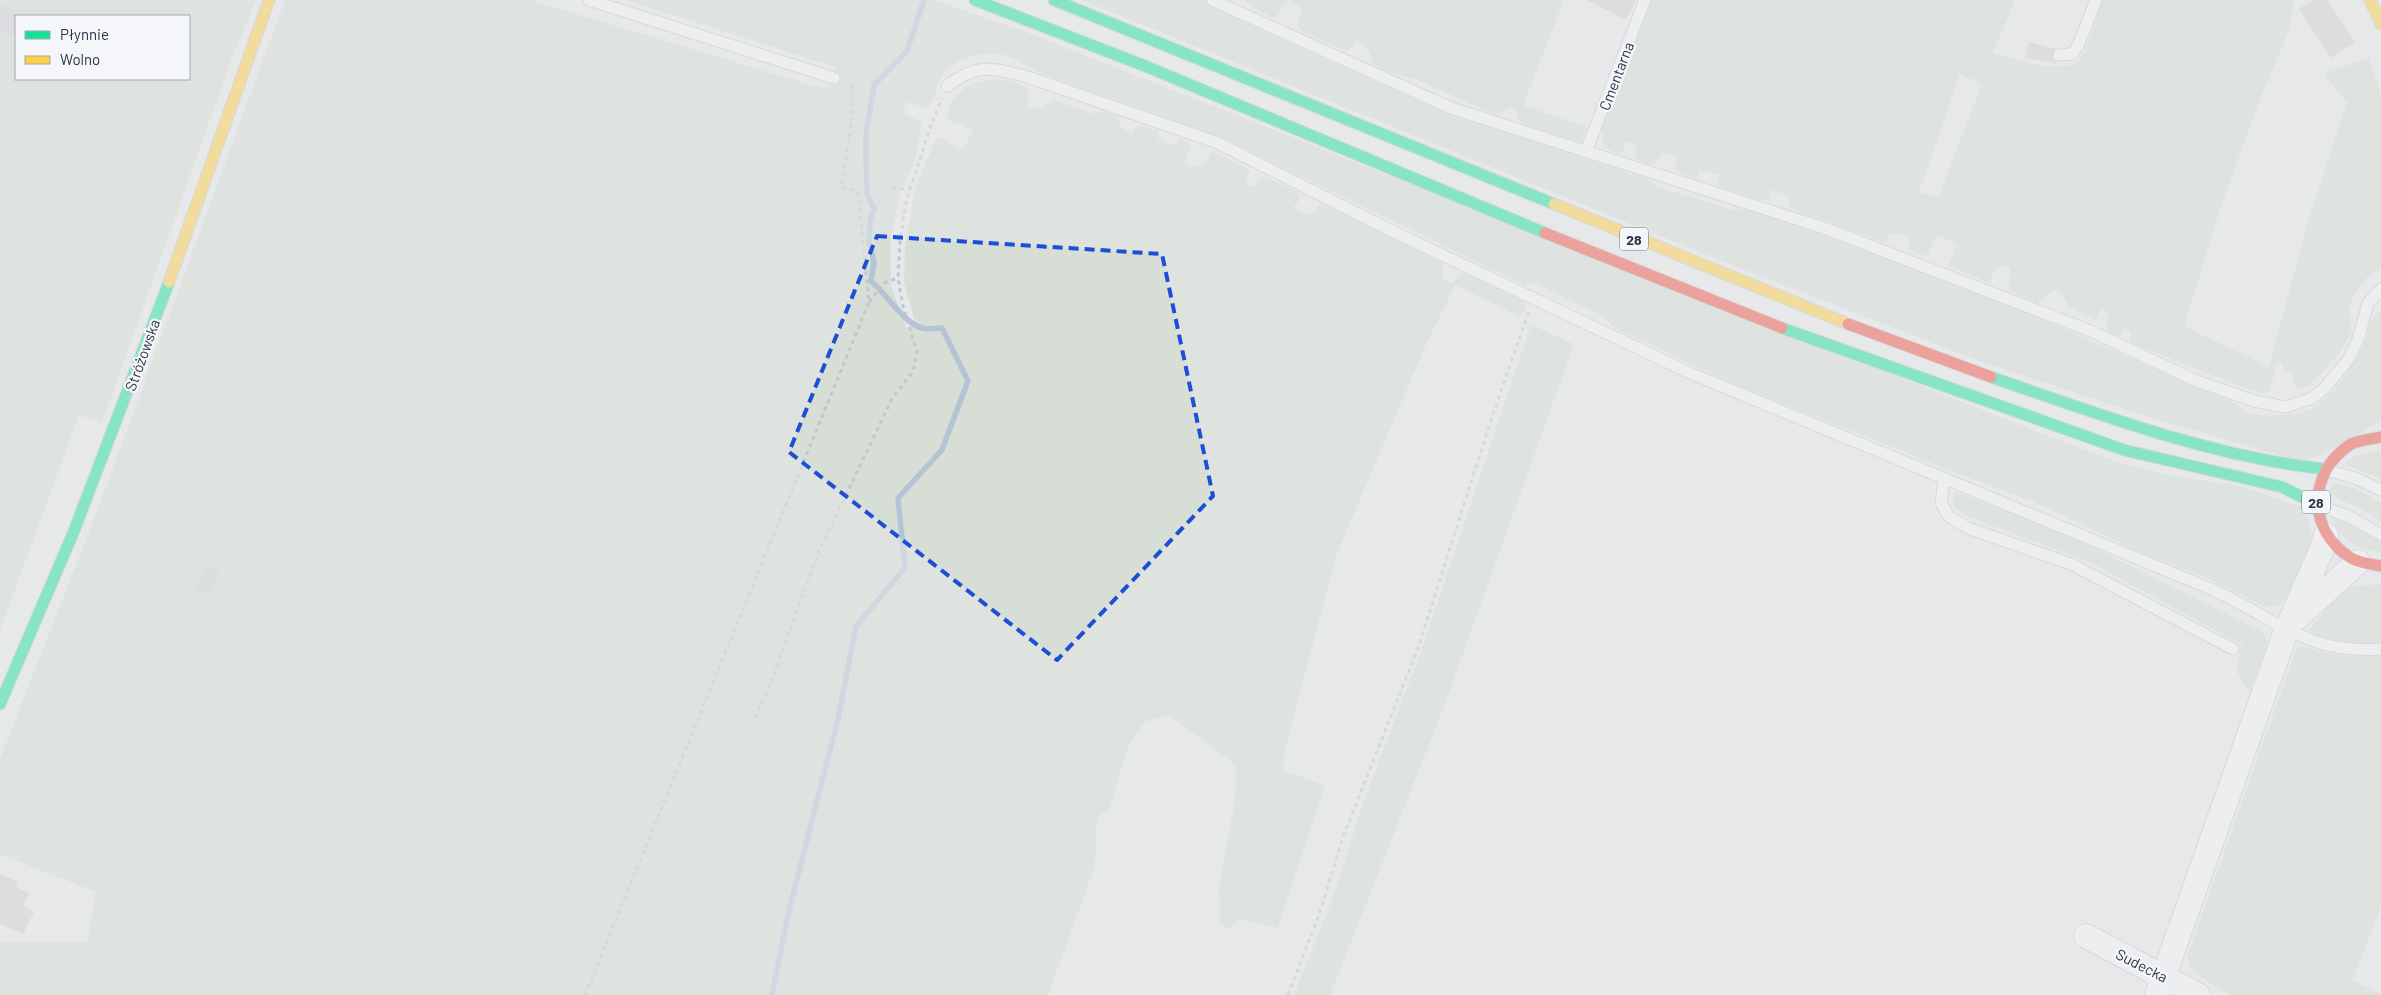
<svg xmlns="http://www.w3.org/2000/svg" width="2381" height="995" font-family="Barlow,sans-serif">
<rect width="100%" height="100%" fill="#e6e8ea"/>
<g fill="#d6ded6" fill-rule="evenodd">
<path d="M0,0h256l-23,55 -131,368 -23,-8 -79,215zM16,16h173v63h-173z"/>
<path d="M285,0h245l294,89 8,-4 3,-18 -209,-67h307l90,31 1046,413 54,20 45,11 72,11 61,21c25,37 2,66 -21,97l-5,3h-9l-66,-32 -49,-18 -119,-56 -60,-22 -240,-96 -119,-56 -10,-11 -69,-33 -10,2 -285,-139c-63,-27 -129,-47 -193,-71 -14,-5 -27,-16 -42,-20 -14,-4 -35,1 -48,8 -24,12 -15,34 -30,45l-18,-6 -4,5 1,8 11,4 6,6 -9,40 -14,31 -9,48 1,43 16,41 8,-6 -11,-39 1,-36 10,-58 21,-50 4,-2 22,13 11,-18c-11,-10 -18,-7 -26,-14 2,-37 55,-49 81,-29l1,10 -3,7 12,3 16,-9 43,15 2,-4 19,5 3,12 11,5 6,-8 21,6 -1,8 16,7 6,-8 11,7 -7,19 17,3 11,-16 37,19 -3,14 8,3 9,-11 36,17 1,6 -7,9 17,8 11,-13 123,60 -2,16 11,4 3,-6 8,-4 59,27 3,8 -5,9 -66,-32 -28,57 -90,211 -52,196 -2,21 42,16 -47,142 -38,-9 -12,11 -8,-6 -1,-35 16,-90 1,-31 -7,-9 -61,-44 -24,7 -16,24 -18,60 -13,13 -2,47 -47,129h-1048v-52l87,-1 9,-50 -96,-38v-95l101,-258z"/>
<path d="M1082,0h121l100,49 127,57 219,74 9,7 72,22c22,-1 64,17 87,24 132,43 258,102 386,156l35,16 8,8 21,3 29,-2 15,-5 20,-15 14,-18 19,-31 7,-23 10,-13v112l-60,34 -21,6 -155,-45 -163,-54 -250,-97z"/>
<path d="M1245,0h43l-13,19 -27,-15z"/>
<path d="M1289,0h275l-41,105 66,23 -9,14 -57,-17 -6,-7v-7l-7,-4 -13,9 -74,-34 -42,-13 -10,-7 -1,-10 -13,-12 -10,11 -46,-20 -3,-6 4,-16z"/>
<path d="M1651,0h364l-22,53c21,6 67,22 85,8 9,-7 21,-49 23,-61h193l-5,30 -27,64 -42,115 -36,117 85,41 38,-142 40,-122 -23,-29 45,-17 12,37v174l-13,8 -13,18 -6,12 3,26 -14,23 -28,30 -14,5 -4,-16 -7,-4 -5,-10 -6,9 1,5 -7,18 -9,1 -128,-50v-12l-8,-3 -3,7 -5,1 -9,-6 3,-14 -8,-8 -5,12 -27,-13 -10,-18 -8,2 -13,13 -29,-14 1,-22 -9,-4 -8,9 -3,10 -41,-18 8,-22 -21,-8 -9,21 -19,-7 2,-11 -7,-5 -13,1 -4,9 -96,-35 -2,-13 -17,-5 -3,10 -10,-1 -40,-13 1,-11 -12,-4h-8l-1,9 -23,-9 2,-11 -4,-6 -11,-2 -8,14 -19,-7 1,-15 -11,-2 -3,11 -3,2 -15,-8 -3,-19zM1960,74l22,10 -44,114 -19,-6z"/>
<path d="M1531,325l43,19 -132,368 -112,283h-36l41,-103 27,-86 60,-157z"/>
<path d="M2381,450v29l-37,-15 11,-8z"/>
<path d="M2332,483l24,6 25,14v19l-14,-10 -39,-18z"/>
<path d="M1955,492l114,43 194,97 5,10 -19,50 -13,-22 6,-25 -150,-82 -130,-49 -10,-11z"/>
<path d="M2329,514c18,4 38,17 52,29v10c-30,-7 -38,-11 -52,-39z"/>
<path d="M2381,584v59c-26,3 -49,0 -72,-12l18,-24 20,-20z"/>
<path d="M2300,646c30,9 50,11 81,10v251l-29,74 29,12 -1,2h-151l-32,-21 -7,-8 -3,-9 108,-304z"/>
</g>
<g fill="none" stroke-linecap="round" stroke-linejoin="round">
<path stroke="#b4c4d5" stroke-width="5.5" d="M772,995l17,-85 49,-191 18,-93 49,-58 -7,-70 44,-48 26,-69 -26,-53c-6,0 -14,2 -20,0 -16,-3 -36,-34 -51,-47l3,-19 -5,-20 1,-20 4,-14 -7,-13 -1,-37v-23l8,-50 33,-34 17,-51"/>
</g>
<g fill="#ced0d3">
<path d="M1587,0h49l-10,20z"/>
<path d="M2313,0h14l28,42 -24,16 -32,-49z"/>
<path d="M0,5l21,7 -1,4h-4l-2,19 -14,-4z"/>
<path d="M2029,42l26,7 -3,7 5,8 -32,-7z"/>
<path d="M206,566l14,7 -11,21 -13,-6z"/>
<path d="M0,874l18,8 -2,5 14,6 -7,13 11,6 -11,22 -23,-10z"/>
</g>
<g fill="none" stroke-linecap="round" stroke-linejoin="round">
<defs>
<g id="lane">
<path d="M589,0l245,78"/>
<path d="M1212,0l239,108 373,120 269,104 101,48 60,21 31,6 25,-8 13,-9 25,-30 10,-20 10,-37 13,-14"/>
<path d="M2059,55l13,-1 6,-8 18,-46"/>
<path d="M947,86c31,-23 43,-18 78,-10l193,67 174,88 298,142 521,216c63,28 95,66 170,60"/>
<path d="M1586,151l59,-151"/>
<path d="M2327,470l28,8 26,12"/>
<path d="M1944,480l-3,22 7,14 22,13 101,35 162,85"/>
<path d="M2318,505l32,12 31,18"/>
</g>
<g id="street">
<path d="M2295,619l63,-57"/>
<path d="M2086,936l112,59"/>
<path d="M2157,995l129,-364 35,-80 5,-16"/>
</g>
<g id="fast">
<path d="M975,0l170,66 400,167"/>
<path d="M1054,0l500,204"/>
<path d="M1782,328l342,122 158,37 34,17"/>
<path d="M1991,377c107,37 221,80 334,92"/>
<path d="M0,704l74,-173 95,-249"/>
</g>
<g id="slow">
<path d="M2370,0l11,24"/>
<path d="M1554,204l294,120"/>
<path d="M169,282l100,-282"/>
</g>
<g id="jam">
<path d="M1545,233l237,95"/>
<path d="M1848,324l143,53"/>
<path d="M2381,437c-9,2 -22,3 -30,7 -44,28 -44,87 0,114 8,5 21,6 30,8"/>
</g>
</defs>
<use href="#lane" stroke="#c4c6c8" stroke-width="13"/>
<use href="#street" stroke="#c4c6c8" stroke-width="26"/>
<use href="#fast" stroke="#c4c6c8" stroke-width="13"/>
<use href="#slow" stroke="#c4c6c8" stroke-width="13"/>
<use href="#jam" stroke="#c4c6c8" stroke-width="13"/>
<g stroke="#c5c6ca" stroke-width="3" stroke-dasharray="4 4" stroke-linecap="butt">
<path d="M892,188l18,1"/>
<path d="M869,302l15,-19 14,-5"/>
<path d="M755,718l16,-36 48,-131 73,-152 21,-28 4,-19 -14,-46 -5,-28 2,-36 6,-40 25,-77 11,-27"/>
<path d="M585,995l284,-693 -11,-111 -17,-5c6,-33 13,-67 10,-100l-5,-2"/>
<path d="M1288,995l31,-80 24,-78 75,-189 72,-225 39,-112"/>
</g>
<use href="#lane" stroke="#f5f6f7" stroke-width="11"/>
<use href="#street" stroke="#f5f6f7" stroke-width="24"/>
<use href="#fast" stroke="#16e098" stroke-width="11"/>
<use href="#slow" stroke="#ffcf43" stroke-width="11"/>
<use href="#jam" stroke="#f24e42" stroke-width="11"/>
</g>
<path d="M0 0H2381V995H0ZM877,236l285,18 51,242 -156,164 -268,-208z" fill="#e6e8ea" fill-opacity=".55" fill-rule="evenodd"/>
<path fill="none" stroke="#1d4ed8" stroke-width="4" stroke-dasharray="10 6" stroke-linejoin="round" d="M877,236l285,18 51,242 -156,164 -268,-208z"/>
<g text-anchor="middle" dominant-baseline="central" stroke-width="4.5" stroke-linejoin="round" paint-order="stroke">
<g fill="#f4f6f9" stroke="#676e7b" stroke-width="1">
<rect x="1620" y="227.5" width="28" height="23" rx="4"/>
<rect x="2302" y="490.5" width="28" height="23" rx="4"/>
</g>
<g font-size="14" font-weight="bold" fill="#2b3445">
<text x="1634" y="239">28</text>
<text x="2316" y="502">28</text>
</g>
<g font-size="15" fill="#2b3445" stroke="#f4f6f9">
<text transform="translate(1616 76) rotate(-69)">Cmentarna</text>
<text transform="translate(142 355) rotate(-70)">Stróżowska</text>
<text transform="translate(2142 965) rotate(27)">Sudecka</text>
</g>
</g>
<rect x="15" y="15" width="175" height="65" fill="#f4f6f9" stroke="#a4a8b1"/>
<rect x="25" y="31" width="25" height="8" fill="#16e098" stroke="#a4a8b1"/>
<text x="60" y="40" font-size="15" fill="#2b3445">Płynnie</text>
<rect x="25" y="56" width="25" height="8" fill="#ffcf43" stroke="#a4a8b1"/>
<text x="60" y="65" font-size="15" fill="#2b3445">Wolno</text>
</svg>
